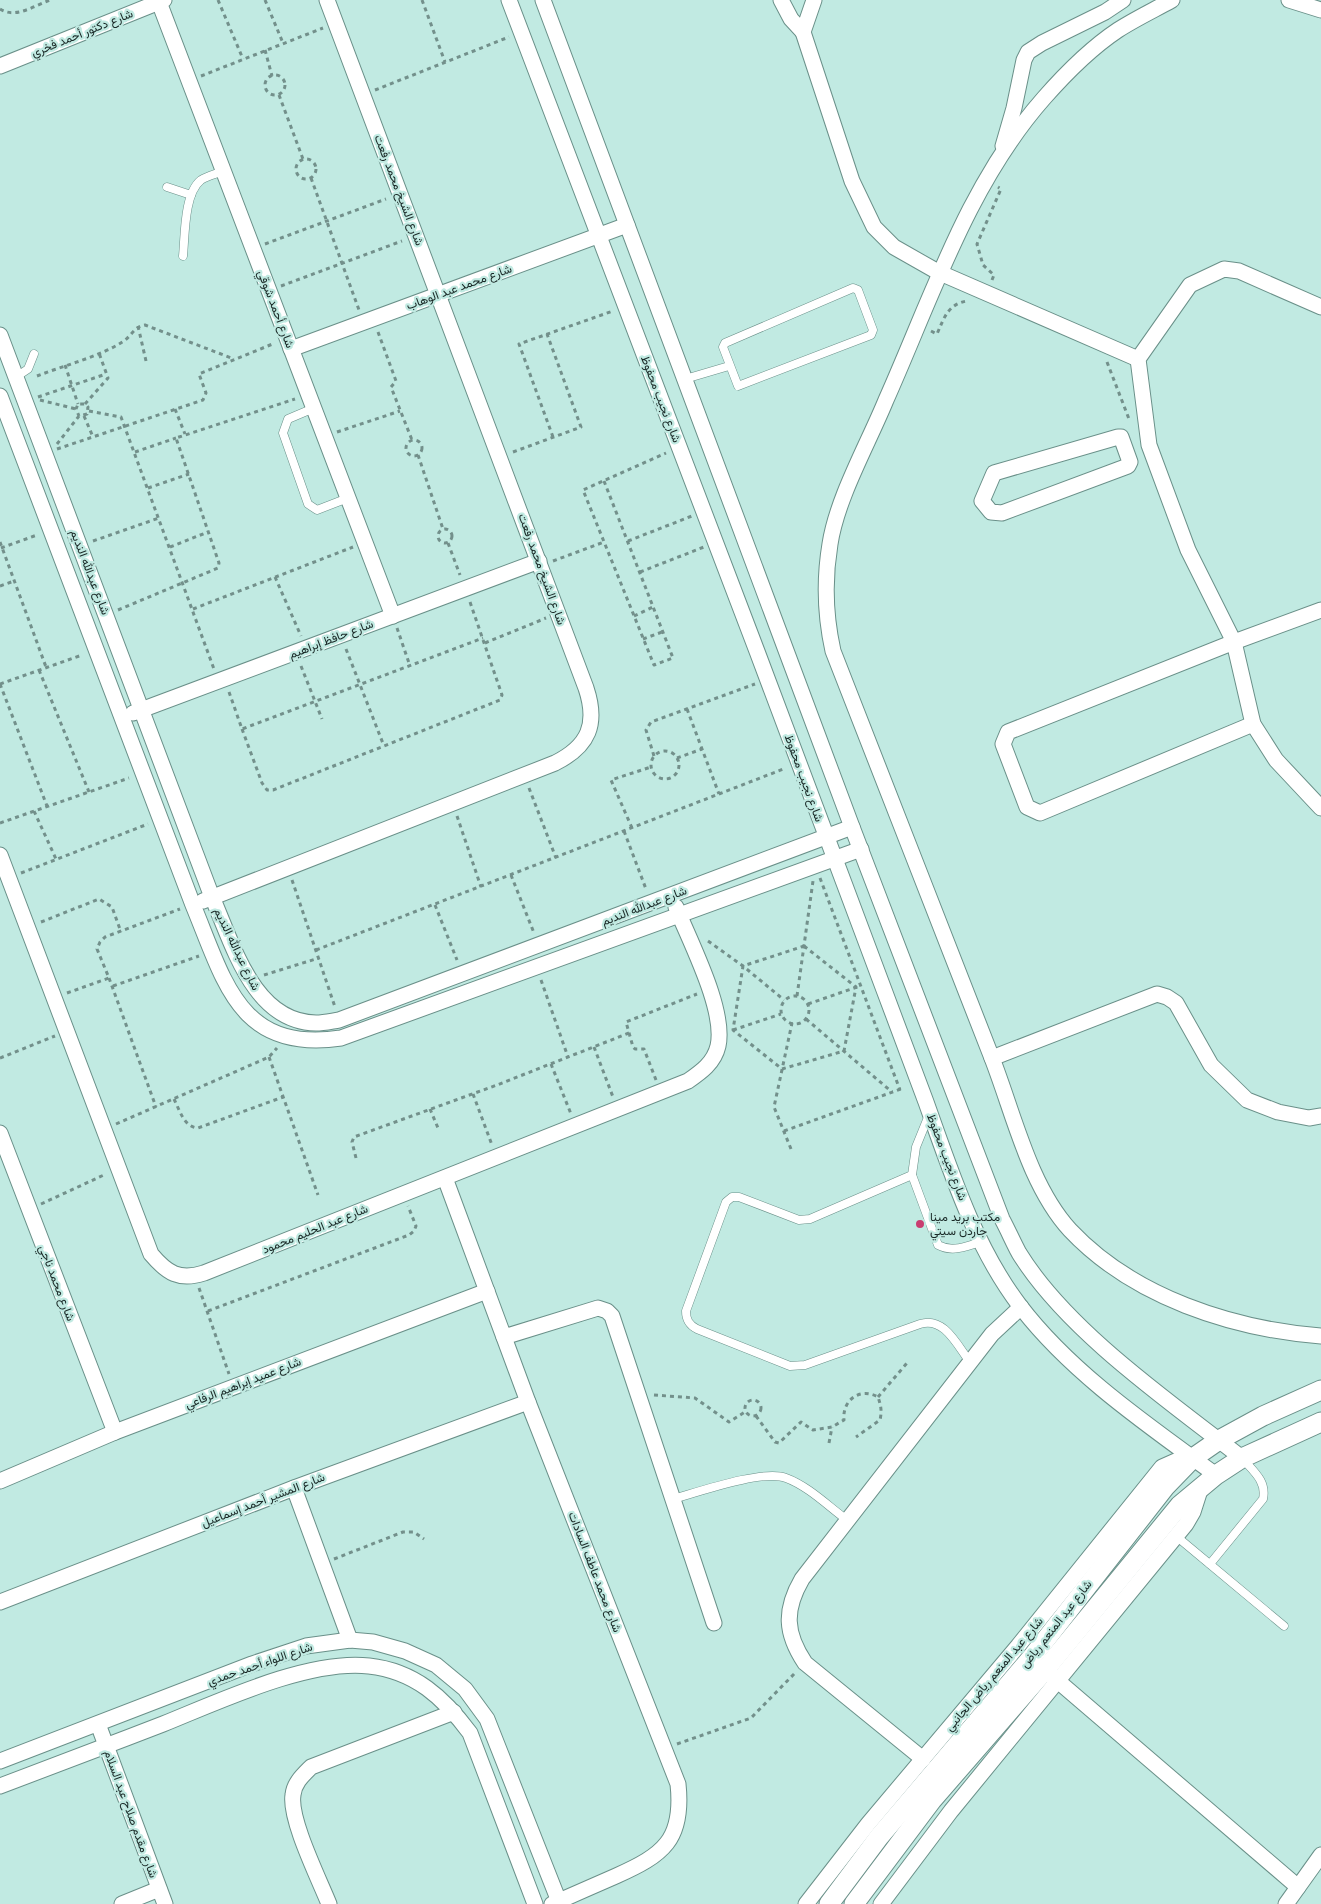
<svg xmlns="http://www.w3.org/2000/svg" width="1321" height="1904" font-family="'Times New Roman',Vazirmatn,serif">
<rect width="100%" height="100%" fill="#c1eae2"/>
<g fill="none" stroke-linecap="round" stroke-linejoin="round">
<defs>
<g id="service">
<path d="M167,187l24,8"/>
<path d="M183,256c2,-20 1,-63 18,-76 6,-4 15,-6 22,-9"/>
<path d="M853,288l5,2 15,40 -2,5 -133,51 -15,-39 2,-4z"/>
<path d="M16,377l12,-8 6,-15"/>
<path d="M685,379l44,-13"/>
<path d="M314,408l-26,11 -5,14 25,71 9,6 31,-12"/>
<path d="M929,1115l-13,32 -4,28 26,70c15,8 28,1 43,-3"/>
<path d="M912,1175l-102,44 -11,1 -60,-23h-7l-6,5 -40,109c0,9 3,14 11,18l93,37 15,-1 115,-41c24,-8 37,21 50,38"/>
<path d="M673,1499c25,-7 91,-30 113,-21 22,8 42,28 61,42"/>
<path d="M1176,1536l108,90"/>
<path d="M1210,1564l53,-65c4,-18 -10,-28 -21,-41"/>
</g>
<g id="minor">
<path d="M509,0c112,294 225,588 335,883 27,73 55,146 82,219 25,70 49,145 94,204 51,67 129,120 196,169"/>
<path d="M543,0l309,827 150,392c6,11 11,23 17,34 48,78 151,149 223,205"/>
<path d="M781,0l10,19 12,13"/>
<path d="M814,0l-11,32 49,149 22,46 20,20 44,25 200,87"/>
<path d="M1172,0c-18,10 -37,19 -54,30 -27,18 -52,43 -74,68 -76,86 -112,199 -158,302 -18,44 -49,98 -56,144 -6,36 -5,71 3,107 52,134 105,268 157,402 23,57 38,131 80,177 63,67 162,99 251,106"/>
<path d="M1289,0l32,10"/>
<path d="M159,2l234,614"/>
<path d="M0,66l164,-66"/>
<path d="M1003,146l11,-38 10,-48 4,-8 14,-9 63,-31 18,-12"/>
<path d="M1321,307l-82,-36 -15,-2 -34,16 -52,74 11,86 39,105 46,92 19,82 23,36 45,48"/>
<path d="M0,335l212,562c21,47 41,125 104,126 8,0 16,-2 23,-3l513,-193"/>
<path d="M291,349l336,-124"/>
<path d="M0,396l193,509c32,77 46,148 148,133l520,-189"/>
<path d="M1118,437h3l9,25 -2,4 -126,47 -11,-1 -9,-11 12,-28z"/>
<path d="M133,713l406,-152"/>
<path d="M1253,724l-213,89 -13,-6 -24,-63 5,-12 226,-90 87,-32"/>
<path d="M0,855l151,399c16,19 28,27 53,19l484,-192c13,-9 26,-18 30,-35 8,-36 -28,-104 -42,-139"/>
<path d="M203,901l352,-138c34,-17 43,-39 31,-75l-259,-688"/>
<path d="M992,1058l165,-64 10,3 9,6 35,62 36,35 31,12 31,6 12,-2"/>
<path d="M0,1133l115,299"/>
<path d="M445,1178l83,224 150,382c6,56 -15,71 -62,92 -21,9 -43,19 -64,28"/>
<path d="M504,1337l94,-29 9,3 5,5 102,307"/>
<path d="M0,1481l115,-49 372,-141"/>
<path d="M294,1488l56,152"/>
<path d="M0,1602l294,-114 234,-86"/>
<path d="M1052,1676l246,211"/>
<path d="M98,1724l67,180"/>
<path d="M923,1759l-118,-96c-20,-30 -21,-53 -3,-84l190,-245 29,-27"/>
<path d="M0,1761l252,-97 54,-18 44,-6 23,2 32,9 31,14 29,24 22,30 73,185"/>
<path d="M0,1786c55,-21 109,-41 163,-62 57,-23 146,-65 206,-58 46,5 75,32 101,67l65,171"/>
<path d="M122,1904l37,-15"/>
<path d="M329,1904c-10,-25 -40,-85 -36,-109 1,-12 10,-20 18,-28l143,-55"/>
<path d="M806,1904l62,-80 150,-178 144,-179 18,-8 11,1"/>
<path d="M881,1904l70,-93 235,-287 7,-12 8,-25"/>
<path d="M1286,1904l35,-49"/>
</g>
<g id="tertiary">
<path d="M829,1904l50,-67 153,-180 133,-170 28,-29 26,-18 44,-24 58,-26"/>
<path d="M854,1904l78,-104 113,-130 135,-165 36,-30 26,-17 79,-36"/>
</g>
</defs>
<use href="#service" stroke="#6a9089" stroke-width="9"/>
<use href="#minor" stroke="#6a9089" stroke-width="17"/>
<use href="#tertiary" stroke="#6a9089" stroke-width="21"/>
<g stroke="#73908b" stroke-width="3" stroke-dasharray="4 4" stroke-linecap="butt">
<path d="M218,0l25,59"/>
<path d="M265,0l18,43"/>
<path d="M422,0l23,62"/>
<path d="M0,9c15,10 34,-3 50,-9"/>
<path d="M265,50l7,26"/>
<circle cx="275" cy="85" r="10"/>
<path d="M201,76l122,-48"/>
<path d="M375,90l134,-53"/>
<path d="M279,95l24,64"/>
<circle cx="306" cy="169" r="10"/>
<path d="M311,178l48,132"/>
<path d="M265,244l121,-45"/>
<path d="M992,280l2,-5 -11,-10 -6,-21 24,-55 -3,-2"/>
<path d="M281,286l121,-45"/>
<path d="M138,326l8,35"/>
<path d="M931,331l6,3c7,-16 11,-30 30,-33"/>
<path d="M378,332l18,49 -5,6 21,53"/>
<path d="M1107,362l22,57"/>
<path d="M65,365l13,39"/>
<path d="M37,376c28,-11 62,-19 87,-35 8,-6 10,-14 21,-16l89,34"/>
<path d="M38,397l68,-23"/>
<path d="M40,400l36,9"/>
<path d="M85,404l23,-26 -9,-25"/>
<path d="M175,409l10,25"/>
<path d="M89,411l32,6 93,252"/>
<path d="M84,416l9,21"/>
<path d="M337,432l63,-21"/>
<path d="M553,437l-34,-93 94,-33"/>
<circle cx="414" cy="448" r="8"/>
<path d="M57,444l22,-28 8,-2 1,-7 -3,-3h-7l-2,5 3,7"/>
<path d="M57,449l146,-49 3,-7 -7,-19 76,-31"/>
<path d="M135,452l41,-14"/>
<path d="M513,452l68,-25 -34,-93"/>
<path d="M418,455l25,74"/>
<path d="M604,481l69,177 -19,7 -71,-175 83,-37"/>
<path d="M148,488l41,-14"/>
<circle cx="445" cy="536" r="7"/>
<path d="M93,541l66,-23"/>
<path d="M628,541l64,-25"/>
<path d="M0,542l46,125"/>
<path d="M448,543l12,32"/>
<path d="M170,547l38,-15"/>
<path d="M1,548l36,-13"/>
<path d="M553,561l51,-19"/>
<path d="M640,572l64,-25"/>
<path d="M275,577l26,59"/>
<path d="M0,586l14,-5"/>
<path d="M193,609l160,-62"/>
<path d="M118,610l100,-42 1,-5 -43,-125 119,-39"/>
<path d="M634,616l19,-9"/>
<path d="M397,628l13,38"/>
<path d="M643,639l19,-7"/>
<path d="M485,643l61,-25"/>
<path d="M346,649l38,97"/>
<path d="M301,666l21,53"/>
<path d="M39,670l50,122"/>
<path d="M0,684l47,122"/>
<path d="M0,684l82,-29"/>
<path d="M229,692l13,37 241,-91"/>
<path d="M687,709l32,85"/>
<path d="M242,729l20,54 5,7h6l227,-90 2,-5 -32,-93"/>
<circle cx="665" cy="765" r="14"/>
<path d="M654,756l-8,-26 5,-8 104,-38"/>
<path d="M677,758l25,-9"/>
<path d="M529,788l27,70"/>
<path d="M34,811l22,48"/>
<path d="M457,816l24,71"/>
<path d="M0,823l129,-45"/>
<path d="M632,828l-21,-48 40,-13"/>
<path d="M624,831l22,58"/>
<path d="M21,873l127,-49"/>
<path d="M511,875l23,58"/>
<path d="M820,878l80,212"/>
<path d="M292,880l43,127"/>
<path d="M435,905l22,55"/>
<path d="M41,922l58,-23 13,8 9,25"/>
<path d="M708,941l35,25 41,34"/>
<path d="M804,946l52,41 -12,64 -62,18 -49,-39 10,-64z"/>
<path d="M316,950l470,-182"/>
<path d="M264,975l55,-17"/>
<path d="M109,978l47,129"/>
<path d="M541,980l27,77"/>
<path d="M113,986l86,-30"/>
<path d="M67,993l42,-15 -12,-29 3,-7 5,-5 75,-28"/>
<path d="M797,996l16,-115"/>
<circle cx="795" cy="1010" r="14"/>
<path d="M808,1004l49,-17"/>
<path d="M806,1019l86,73"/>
<path d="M733,1030l48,-16"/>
<path d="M594,1047l19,50"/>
<path d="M269,1057l49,138"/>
<path d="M0,1058l55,-22"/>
<path d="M551,1064l20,50"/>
<path d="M656,1080l-12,-31h-9l-2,-2 -7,-25 71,-28"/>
<path d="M473,1094l19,51"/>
<path d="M174,1099c6,12 10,28 24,29l85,-31"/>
<path d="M430,1109l8,19"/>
<path d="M116,1124l153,-67 8,-9"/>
<path d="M784,1131l117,-42"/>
<path d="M791,1149l-17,-42 18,-84"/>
<path d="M356,1158l-4,-16 2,-5 143,-52 132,-52"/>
<path d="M41,1204l65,-30"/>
<path d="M199,1288l30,86"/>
<path d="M208,1311l201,-76 5,-4 2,-5 -8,-20"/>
<path d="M654,1395l41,3 34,24 16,-10"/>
<path d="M878,1397l29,-34"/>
<circle cx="753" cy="1408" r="8"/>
<path d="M756,1416l19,26 4,1 22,-21 12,8 19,-3 12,-7c-2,-20 16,-33 34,-23 3,9 4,14 2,23l-24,17"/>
<path d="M829,1443l3,-16"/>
<path d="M334,1559l69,-27h11l10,7"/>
<path d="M677,1744l74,-26 44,-45"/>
</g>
<use href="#service" stroke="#fff" stroke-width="8"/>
<use href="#minor" stroke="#fff" stroke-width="15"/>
<use href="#tertiary" stroke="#fff" stroke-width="19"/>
</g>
<circle fill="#c93d70" stroke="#c1eae2" stroke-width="2" cx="920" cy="1224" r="5"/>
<g text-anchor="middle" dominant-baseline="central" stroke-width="4.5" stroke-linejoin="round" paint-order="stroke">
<g font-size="12" fill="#192826" stroke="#c1eae2">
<text transform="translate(82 33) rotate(-22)">شارع دكتور أحمد فخري</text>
<text transform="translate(399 190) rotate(69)">شارع الشيخ محمد رفعت</text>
<text transform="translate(459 287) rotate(-20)">شارع محمد عبد الوهاب</text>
<text transform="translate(276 309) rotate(69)">شارع أحمد شوقي</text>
<text transform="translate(661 399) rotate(69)">شارع نجيب محفوظ</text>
<text transform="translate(542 569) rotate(70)">شارع الشيخ محمد رفعت</text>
<text transform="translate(90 572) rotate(69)">شارع عبدالله النديم</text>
<text transform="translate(331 639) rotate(-21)">شارع حافظ إبراهيم</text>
<text transform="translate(804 778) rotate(70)">شارع نجيب محفوظ</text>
<text transform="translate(644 906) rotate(-21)">شارع عبدالله النديم</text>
<text transform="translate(237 949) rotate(64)">شارع عبدالله النديم</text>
<text transform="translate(947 1157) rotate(69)">شارع نجيب محفوظ</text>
<text transform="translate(315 1229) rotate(-22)">شارع عبد الحليم محمود</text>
<text transform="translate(57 1283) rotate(69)">شارع محمد ناجي</text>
<text transform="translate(243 1383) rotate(-21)">شارع عميد إبراهيم الرفاعي</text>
<text transform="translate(263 1500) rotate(-21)">شارع المشير أحمد إسماعيل</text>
<text transform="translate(595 1572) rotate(69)">شارع محمد عاطف السادات</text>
<text transform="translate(1056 1624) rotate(-52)">شارع عبد المنعم رياض</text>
<text transform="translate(260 1664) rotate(-19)">شارع اللواء أحمد حمدي</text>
<text transform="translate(994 1674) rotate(-50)">شارع عبد المنعم رياض الجانبي</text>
<text transform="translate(131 1814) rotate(70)">شارع مقدم صلاح عبد السلام</text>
</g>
<g font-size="12" fill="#192826" stroke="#c1eae2" text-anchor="start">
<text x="930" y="1217">مكتب بريد مينا<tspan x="930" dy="14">جاردن سيتي</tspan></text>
</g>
</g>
</svg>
